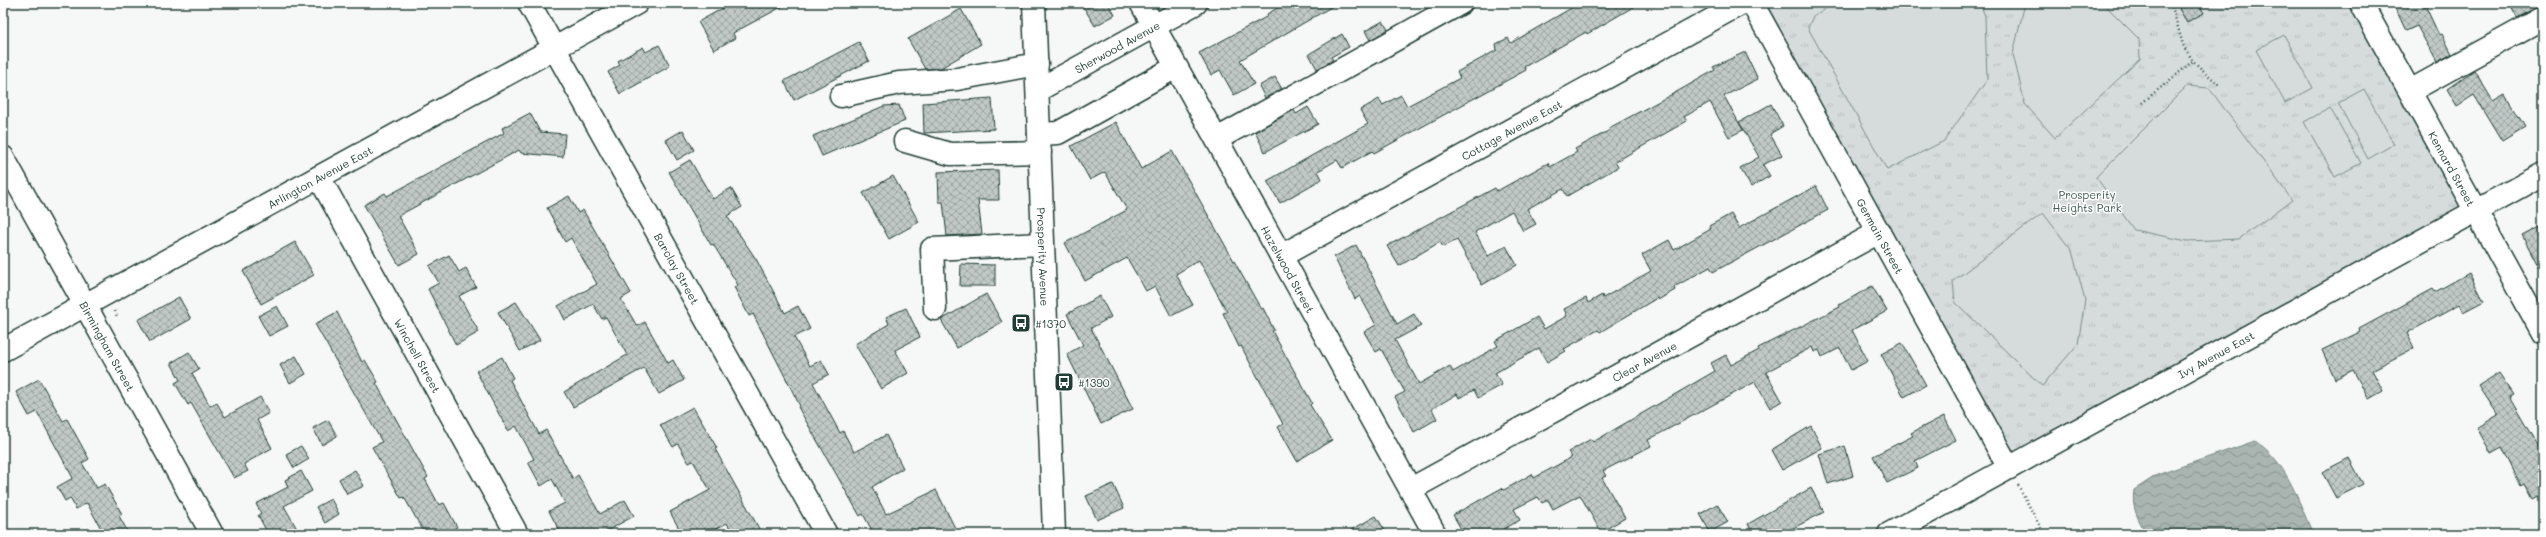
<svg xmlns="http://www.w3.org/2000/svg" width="2546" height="537" font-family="Mali,sans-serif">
<defs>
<pattern id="grass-tufts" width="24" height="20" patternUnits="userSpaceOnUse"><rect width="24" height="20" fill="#d6dcdb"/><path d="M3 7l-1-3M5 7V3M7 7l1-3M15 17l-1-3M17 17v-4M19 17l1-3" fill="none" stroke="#b7bebd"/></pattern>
<pattern id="water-waves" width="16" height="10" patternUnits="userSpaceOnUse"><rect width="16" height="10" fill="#aab5b1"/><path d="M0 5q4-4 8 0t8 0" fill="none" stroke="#8a9491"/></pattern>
<pattern id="building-cross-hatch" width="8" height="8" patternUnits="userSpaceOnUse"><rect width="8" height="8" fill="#c0c9c6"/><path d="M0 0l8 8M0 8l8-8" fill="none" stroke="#9ba4a2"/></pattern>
</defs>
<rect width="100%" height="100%" fill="#f6f7f7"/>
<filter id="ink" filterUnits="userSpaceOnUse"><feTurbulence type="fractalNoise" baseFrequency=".025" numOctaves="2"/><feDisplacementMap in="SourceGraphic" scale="8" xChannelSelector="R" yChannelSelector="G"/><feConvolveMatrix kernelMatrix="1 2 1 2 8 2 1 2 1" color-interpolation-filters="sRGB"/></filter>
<g filter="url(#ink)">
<path fill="url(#grass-tufts)" stroke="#7a8c88" d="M1752,3h609l115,208 -467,257z"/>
<g fill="#d6dcdb" stroke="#7a8c88">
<path d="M1835,3h145l5,13 2,64 -43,61 -57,29 -79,-142 5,-12z"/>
<path d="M2025,3h78l36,36 1,20 -85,79 -30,-34 -12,-50z"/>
<path d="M2284,35l29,53 -28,15 -29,-53z"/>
<path d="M2187,86l22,2 83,112 -53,39 -52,2 -53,-11 -38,-53z"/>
<path d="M2364,89l30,55 -26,15 -30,-56z"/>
<path d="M2330,108l31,55 -26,14 -31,-55z"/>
<path d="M2043,213l29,38 13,49 -7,44 -36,42 -87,-84 -2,-21z"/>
</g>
<path fill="url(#water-waves)" stroke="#72857f" d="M2255,441c32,20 43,60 58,93h-166c-9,-14 -16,-27 -13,-44l23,-15z"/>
<g fill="url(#building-cross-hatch)" stroke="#1f3d34">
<path d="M732,3h57l-56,30 2,5 -21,12 -16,-28z"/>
<path d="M1081,3h27l7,12 -20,11z"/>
<path d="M1286,3h52l-98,57 14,24 -20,11 -14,-25 -9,5 -12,-22 69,-37 -1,-2z"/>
<path d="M1580,3h60l-53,31 -1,-2 -62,35 2,3 -152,83 -2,-2 -30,17 -5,-8 -19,11 4,8 -42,24 -13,-22 101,-57 -8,-14 19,-11 4,6 18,-10 6,11 53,-28 -3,-6 40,-22 -1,-6 12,-6 3,5z"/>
<path d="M2189,3h9l6,10 -17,9 -8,-13z"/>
<path d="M2393,3h31l15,32 3,-1 10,20 -15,8 -20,-36 -11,5z"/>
<path d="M2509,3h34v2l-26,13z"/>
<path d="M961,9l20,35 -40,24 -16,1 -17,-30z"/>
<path d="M1383,21l5,9 -18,10 -5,-9z"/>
<path d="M1342,34l7,13 -18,10 2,3 -16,9 -8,-15z"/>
<path d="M859,42l10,19 -75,39 -10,-19z"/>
<path d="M659,45l11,21 -50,28 -12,-22 12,-7 -2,-4 25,-14 3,5z"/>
<path d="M1745,52l13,27 -34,17 19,34 -14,7 -19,-35 -26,15 3,4 -72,41 3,5 -51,29 -4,-7 -36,20 9,15 -13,7 -11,-20 -37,21 13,24 18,-10 11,19 -35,20 -25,-45 -14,7 -3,-5 -41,24 -12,-20 108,-58 2,3 51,-28 2,4 27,-15 -2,-3 35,-19 -1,-2 71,-38 35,-20 -2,-3z"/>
<path d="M2474,70l19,31 12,-7 20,33 -23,14 -28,-46 -17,11 -10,-17z"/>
<path d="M1275,77l7,12 -17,9 -6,-12z"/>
<path d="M992,98l2,31 -70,4 -1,-30z"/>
<path d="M1771,104l12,22 -13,8 12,21 -19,10 7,11 -19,11 -11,-19 19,-11 -20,-35z"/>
<path d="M899,105l6,16 -83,35 -9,-20 71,-30z"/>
<path d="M1308,107l10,17 -53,28 -10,-20 39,-22 2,4z"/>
<path d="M530,113l10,19 25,2 -2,23 -42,-4 -2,-3 -121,66 21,38 -20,11 -35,-60 21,-12 2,3 117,-63 -2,-5z"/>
<path d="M1116,122l25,47 31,-18 89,158 2,-1 11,22 -2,1 40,72 -2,2 22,35 -35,21 -19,-34 5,-3 -42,-78 -2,1 -16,-34 4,-1 -28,-52 -23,14 17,31 -22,11 -16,-30 -9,5 -19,-33 -42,23 -20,-38 62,-33 -22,-38 -15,8 -19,-34z"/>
<path d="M683,130l11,20 -17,10 -11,-20z"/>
<path d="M690,160l23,39 18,-11 11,19 -15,9 29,43 29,54 13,-7 12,23 -16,8 16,29 11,-6 8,14 -16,9 27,50 3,-2 11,21 32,-17 17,33 -31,19 14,27 50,-24 22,44h-84l-11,-20 -3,2 -62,-109 2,-1 -47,-92 -4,2 -15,-29 4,-2 -25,-41 -2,1 -42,-73z"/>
<path d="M998,170l1,30h-21l4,34 -35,2 -4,-34h-4l-1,-30z"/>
<path d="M893,176l26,46 -30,17 -26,-46z"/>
<path d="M1816,186l12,24 -115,62 -3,-5 -36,20 1,3 -17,10 -1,-2 -57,34 -2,-2 -34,19 2,2 -19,11 -8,-14 -44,25 7,12 -24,13 -4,-8 -15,8 -2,-4 -25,15 5,10 -23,13 -19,-35 10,-5 -24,-43 -5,3 -12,-20 12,-7 -16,-29 -5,3 -21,-42 22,-12 41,79 17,-10 7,12 -26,14 24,44 31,-18 3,6 45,-26 -3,-5 42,-24 7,12 23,-13 -3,-7 22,-11 2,5 14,-8 1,3 48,-27 -9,-16 27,-15 5,10 37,-21 -2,-3 22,-12 8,14z"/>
<path d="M569,196l9,17 5,-3 48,83 -10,6 16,27 8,-4 23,41 5,-3 11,20 -25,14 -15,-26 -71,39 -9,-15 63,-37 -21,-38 -4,2 -9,-15 -28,16 -7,-14 39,-22 -26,-46 -6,4 -18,-34z"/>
<path d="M2543,224v51l-21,-40z"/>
<path d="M295,242l19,33 -53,29 -18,-33z"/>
<path d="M449,255l10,17 7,-4 10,19 -17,9 20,36 -23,13 -28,-56 11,-6 -10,-17z"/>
<path d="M961,264l34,1v21h-35z"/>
<path d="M2469,273l15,28 -21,11 -4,-7 -52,28 7,15 -42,22 11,21 -14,8 -16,-29 -18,9 -13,-29 38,-18 -1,-3 74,-40 2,3z"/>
<path d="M1872,286l15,25 -35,19 16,31 -17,9 -11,-22 -18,9 -3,-7 -5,2 -2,-5 -46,25 16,29 -12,7 -15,-26 -107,58 3,6 -48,25 3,5 -4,2 23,40 -24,14 -21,-37 -27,14 -5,-9 -6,3 -4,-6 -24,12 6,11 -25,14h-31l-11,-19 49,-27 2,2 28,-16 2,4 38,-21 -4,-5 23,-13 2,3 122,-71 -4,-8 15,-8 5,10 28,-15 -1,-2 82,-41 -1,-2z"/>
<path d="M986,294l16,28 -45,26 -16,-28z"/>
<path d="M1100,296l11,21 -20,11 42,81 -32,15 -34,-70 16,-9 -16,-31z"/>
<path d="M179,297l12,22 -41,23 -12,-22z"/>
<path d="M516,302l24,38 -20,11 -22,-39z"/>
<path d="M277,306l11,20 -19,10 -11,-20z"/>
<path d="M906,308l14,29 -25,13 13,23 -27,16 -26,-45 34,-20 -3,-7z"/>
<path d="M337,312l25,50 3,-2 13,22 -2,1 52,94 -3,2 14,26 5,-2 13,24 -12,7h-20l-21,-37 -3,1 -29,-51 10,-5 -67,-118z"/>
<path d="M1902,343l24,42 -22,12 -23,-43z"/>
<path d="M189,352l10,17 -7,4 18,33 7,-3 8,14 35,-20 9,16 -12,7 15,28 -28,16 4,7 -14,7 -43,-75 -3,2 -13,-22 5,-3 -9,-17z"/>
<path d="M296,356l10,18 -16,9 -10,-18z"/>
<path d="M502,357l11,21 -3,2 29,54 7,-4 27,49 5,-4 22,39 25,-14 9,16 -33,18h-40l-12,-23 16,-8 -13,-24 -11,7 -13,-24 6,-3 -18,-33 -8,5 -32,-60z"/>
<path d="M2499,373l14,21 -4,2 34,58v39l-11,6 -8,-15 -3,2 -19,-39 -11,6 -14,-25 21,-13 -19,-29z"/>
<path d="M39,379l24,42 4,-2 22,40 -7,4 15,25 8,-4 17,30 -3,2 10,18h-25l-17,-31 -11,6 -6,-11 -5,3 -8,-14 16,-9 -36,-66 -8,4 -13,-24z"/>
<path d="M693,407l24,41 -2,1 47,85h-29l-6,-11 -21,11h-24l-12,-22 40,-22 -17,-29 -4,2 -11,-19 -5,3 -13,-22z"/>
<path d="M1944,416l12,24 -41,21 3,7 -31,15 -14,-27 40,-20 -2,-3z"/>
<path d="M328,420l9,16 -15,9 -9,-17z"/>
<path d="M1811,426l11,22 -40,22 -11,-20z"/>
<path d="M301,446l8,13 -15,9 -8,-14z"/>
<path d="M1845,446l8,30 -25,8 -9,-30z"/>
<path d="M2349,458l14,26 -27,14 -14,-26z"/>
<path d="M355,470l9,16 -17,8 -8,-15z"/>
<path d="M301,471l11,20 -28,15 16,28h-32l-10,-19 3,-2 -5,-9 32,-17 -3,-7z"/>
<path d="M1113,484l11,24 -27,12 -11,-24z"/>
<path d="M1811,488l13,24 -42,22h-29l-5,-10z"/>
<path d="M331,499l8,15 -14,9 -9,-16z"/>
<path d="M1717,504l11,18 -18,10 -10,-18z"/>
<path d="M1376,516l11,18h-43z"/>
</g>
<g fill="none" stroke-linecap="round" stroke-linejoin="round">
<defs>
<g id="minor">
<path id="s1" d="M529,3l297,531"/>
<path id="s2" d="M1034,3l20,531"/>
<path id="s3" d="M1141,3l294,531"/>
<path id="s4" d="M1752,3l257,465"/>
<path id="s5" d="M2361,3l182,330"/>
<path id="s6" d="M1038,90l158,-87"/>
<path d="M2410,91l133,-73"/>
<path d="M841,96l58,-13 58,-4 80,-15"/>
<path d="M1039,134l19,-1 118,-66"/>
<path d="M1217,139l244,-136"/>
<path d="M905,141l45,13 90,-2"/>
<path id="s7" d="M3,157l209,377"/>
<path id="s8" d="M319,177l198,357"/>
<path id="s9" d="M1281,256l461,-253"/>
<path d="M935,309l-3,-60 110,-5"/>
<path id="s10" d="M3,350l634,-347"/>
<path id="s11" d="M1411,489l468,-257"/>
<path id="s12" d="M1889,534l654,-360"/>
</g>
</defs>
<use href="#minor" stroke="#1f3d34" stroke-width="25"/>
<g stroke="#1f3d34" stroke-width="2.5" stroke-dasharray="1 3" stroke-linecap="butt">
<path d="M2171,3l12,42 10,16 26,24"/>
<path d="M2142,103l51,-42"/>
<path d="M115,311l2,6"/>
<path d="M2018,485l26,49"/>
</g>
<use href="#minor" stroke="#fff" stroke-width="22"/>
</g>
</g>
<defs>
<symbol id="bus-square" viewBox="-11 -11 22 22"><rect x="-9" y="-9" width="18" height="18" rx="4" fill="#1f3d34" stroke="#fff"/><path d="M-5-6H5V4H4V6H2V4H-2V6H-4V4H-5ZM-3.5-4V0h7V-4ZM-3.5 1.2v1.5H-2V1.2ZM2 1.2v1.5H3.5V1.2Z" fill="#fff"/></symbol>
</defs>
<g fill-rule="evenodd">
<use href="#bus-square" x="1010" y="312" width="22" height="22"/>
<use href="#bus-square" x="1053" y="371" width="22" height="22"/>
</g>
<g text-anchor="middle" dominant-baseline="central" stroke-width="3" stroke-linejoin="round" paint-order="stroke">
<g font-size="11" fill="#1f3d34" stroke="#fff">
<text stroke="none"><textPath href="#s6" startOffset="90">Sherwood Avenue</textPath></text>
<text stroke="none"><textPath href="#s9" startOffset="263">Cottage Avenue East</textPath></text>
<text stroke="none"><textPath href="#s5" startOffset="189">Kennard Street</textPath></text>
<text stroke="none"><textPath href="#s10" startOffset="361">Arlington Avenue East</textPath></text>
<text stroke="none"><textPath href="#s4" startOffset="266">Germain Street</textPath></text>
<text stroke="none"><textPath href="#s2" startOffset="254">Prosperity Avenue</textPath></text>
<text stroke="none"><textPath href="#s1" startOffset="304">Barclay Street</textPath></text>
<text stroke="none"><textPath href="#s3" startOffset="304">Hazelwood Street</textPath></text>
<text stroke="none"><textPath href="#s7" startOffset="216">Birmingham Street</textPath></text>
<text stroke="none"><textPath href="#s12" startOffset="373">Ivy Avenue East</textPath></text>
<text stroke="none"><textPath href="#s8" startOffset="204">Winchell Street</textPath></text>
<text stroke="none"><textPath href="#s11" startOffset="266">Clear Avenue</textPath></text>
</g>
<g font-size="11" fill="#445d55" stroke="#fff">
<text x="2087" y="194">Prosperity<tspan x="2087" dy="13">Heights Park</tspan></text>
</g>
<g font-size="11" fill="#1f3d34" stroke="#fff" text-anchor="start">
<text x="1035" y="323">#1370</text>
<text x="1078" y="382">#1390</text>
</g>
</g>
<rect width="2546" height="537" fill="none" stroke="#fff" stroke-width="16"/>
<rect x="8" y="8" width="2530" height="521" fill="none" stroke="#1f3d34" stroke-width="1.5" filter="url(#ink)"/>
</svg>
